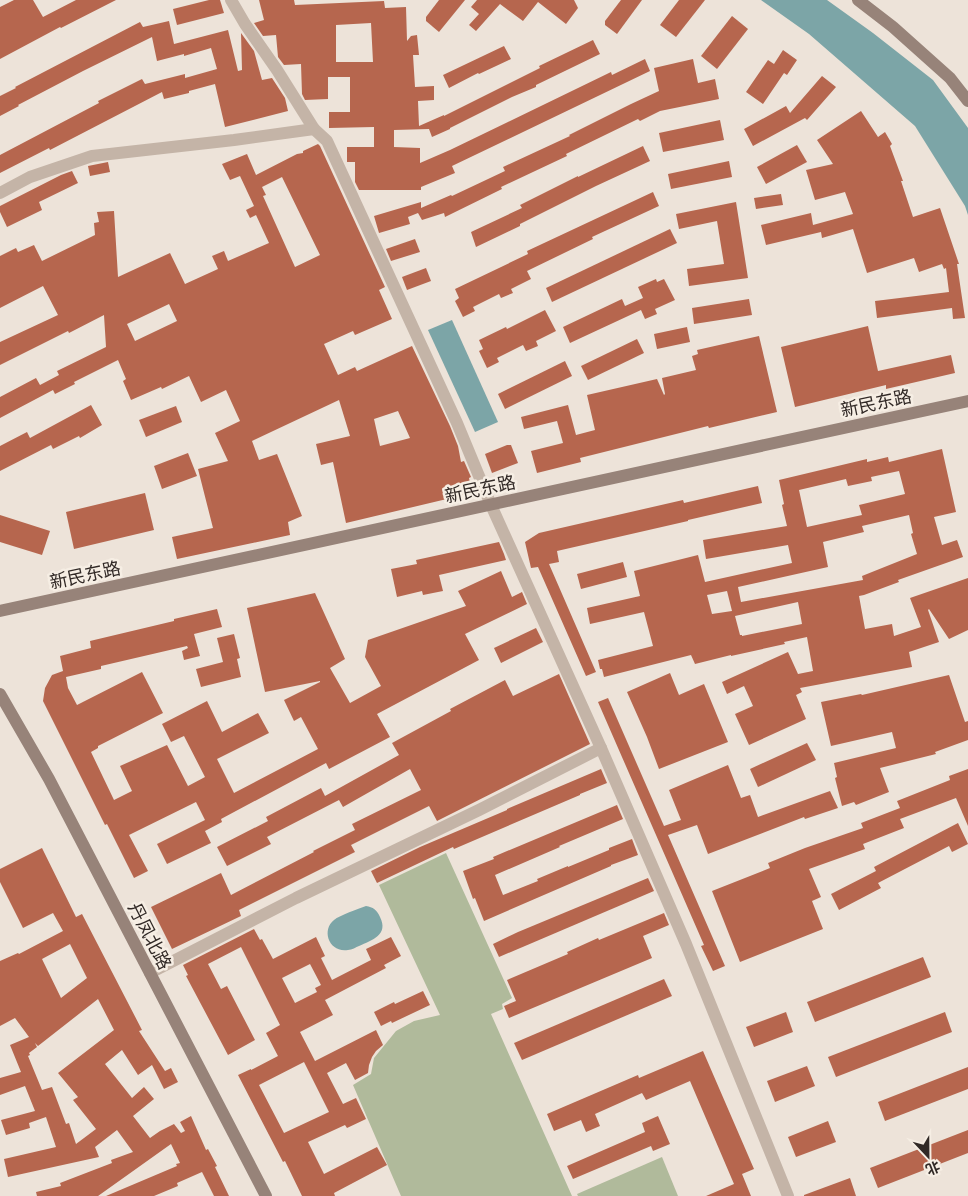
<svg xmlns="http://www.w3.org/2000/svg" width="968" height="1196" font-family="'DejaVu Sans','Noto Sans SC',sans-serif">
<rect width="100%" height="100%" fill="#ede3d9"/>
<g fill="#b0ba9b">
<path d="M446,853l66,145 -10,6 1,5 -12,5 81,182h-171l-48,-111 18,-11 3,-16 22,-27 18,-10 26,-6 -61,-130z"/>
<path d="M662,1157l16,39h-100l-1,-2z"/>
</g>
<g fill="#7ca5a7">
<path d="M761,0h66l46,33 60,47 35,48v87l-3,-9 -50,-80 -106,-92z"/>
<path d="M452,320l46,102 -23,10 -47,-102z"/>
<path d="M366,906c7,1 11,4 14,11 9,18 -8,23 -21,29 -3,1 -7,4 -11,4 -19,3 -27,-20 -14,-30 6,-5 24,-11 32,-14z"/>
</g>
<g fill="#b6664e" fill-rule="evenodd">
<path d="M14,0h19l10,17 33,-17h40l-55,28 -1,-1 -60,32v-52z"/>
<path d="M209,0h11l4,13 -47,12 -4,-16z"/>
<path d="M259,0h35l1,5 89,-4 1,7 21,-1 1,34 4,-5 6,-1 2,20h-6l2,32 19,-1v14l-16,1 1,25 25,-11v1l96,-48 -1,-2 54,-26 7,14 -64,31v2l-24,10 -62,31v1l-18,8 -3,-8 -35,1v17l26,1v15l30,-13 161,-78 1,3 33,-16 5,12 -198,95 3,7 -34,14v3h-62l-4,-8v-20h-8v-15h27v-20l-45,1v-16h21v-35h-22v22l-23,1 -3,-6 -1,-30 -17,1 -6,-8 -2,-22 -13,1 -9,-13 10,-3zM371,23l2,39h-37v-37z"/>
<path d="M439,0h26l-26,32 -13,-11v-4z"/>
<path d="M477,0h97l4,8 -12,16 -28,-22 -15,19 -23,-17 -24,27 -7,-6 10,-11 -8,-7z"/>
<path d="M621,0h21l-25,34 -12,-9v-4z"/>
<path d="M679,0h26l-29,37 -16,-12z"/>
<path d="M732,16l16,13 -31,40 -16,-13z"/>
<path d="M169,21l5,23 54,-14 10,41 4,-1 -1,-37 13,18 8,29 10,-2 13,20 3,13 -63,16 -10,-43 -26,7v2l-25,6 -2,-7 -112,58 -1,-2 -49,25v-18l99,-52 -1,-2 44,-22 3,5 40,-10v4l32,-9 -6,-21 -27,8v-2l-27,7 -5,-24 -69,34 -65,34 1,1 -19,10v-20l16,-8 -1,-1 125,-65 3,5z"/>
<path d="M504,46l7,13 -32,15 -1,-1 -29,15 -6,-13z"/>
<path d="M783,50l14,10 -10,15 -3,-2 -21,31 -17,-12 22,-32 6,4z"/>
<path d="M693,59l5,24 17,-4 4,20 -59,12 -20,10 -2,-2 -72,35 1,2 -66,31 1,2 -57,28 -1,-4 -22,7 -4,-7 -10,4 2,7 -31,9 -5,-17 47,-14v6l30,-13 1,1 53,-25 -2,-4 67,-31 -1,-1 62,-31 28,-13 -5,-23z"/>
<path d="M822,76l14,11 -29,33 -2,-2 -52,28 -9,-17 42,-23 4,7z"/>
<path d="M861,111l17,26 7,-5 7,12 -2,2 13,35h-2l12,36 27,-9 19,56h-2l8,54 -12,1 -1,-11 -75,10 -2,-17 74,-9 -3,-24 -2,1 -2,-5 -23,8 -5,-14 -47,15 -14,-44 -31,9 -1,-6 -55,13 -5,-20 50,-12 2,12 40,-11 -8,-22 -30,8 -9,-30 27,-6 -16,-24z"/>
<path d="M720,120l4,20 -61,12 -4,-19z"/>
<path d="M318,144l2,2 65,141 -6,3 13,29 -37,16 -2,-4 -29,13 14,31 17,-8 2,4 55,-25 38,80 8,20 3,16 3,-1 7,16 -2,1 3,15 -126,30 -13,-61 -12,3 -5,-21 34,-8 -11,-36 -87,41 7,19 18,-6 25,62 -14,6 2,13 -113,24 -5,-22 41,-9 -15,-59 30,-8 -13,-28 25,-12 -14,-31 -25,12 -12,-26 -27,13 -1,-2 -30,13 -8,-19 3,-2 -8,-19 -44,22 1,2 -20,10 -2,-4 -53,28v-21l36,-19 4,7 19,-10 -2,-4 49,-24 -2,-32 -35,18 -1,-2 -68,34v-23l58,-27 -15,-29 -43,22v-52l16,-8 2,4 16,-7 8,16 53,-26 -1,-12 5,-1 -2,-10 17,-1 4,66 52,-24 15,31 33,-15 -6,-13 12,-5 4,10 41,-18 -13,-28 -6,3 -4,-8 8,-4 -14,-30 -10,4 -8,-16 25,-10 9,21 41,-21 6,-1v-2zM282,177l38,78 -25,12 -32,-71 3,-1 -4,-8zM169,304l8,17 -42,20 -8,-17zM398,411l12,27 -30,8 -6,-27z"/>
<path d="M797,145l10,17 -41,22 -9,-17z"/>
<path d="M643,146l7,15 -54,25 -76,38v2l-44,21 -5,-15 51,-24 -2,-3 58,-29v1z"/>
<path d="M729,161l3,16 -61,12 -3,-15z"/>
<path d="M108,162l2,10 -20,4 -2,-10z"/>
<path d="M72,171l6,12 -39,19 3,8 -35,17 -7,-15v-6l61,-31z"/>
<path d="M653,192l6,14 -67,31 1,2 -66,32 4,8 -20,10 2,4 -12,5 -2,-4 -26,13 2,4 -12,6 -8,-16 4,-3 -4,-9 73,-35 -1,-3z"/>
<path d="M781,194l2,11 -27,4 -2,-11z"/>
<path d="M736,202l12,76 -59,8 -2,-17 37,-5 -7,-43 -38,8 -3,-15z"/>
<path d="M670,229l7,14 -125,59 -6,-14z"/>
<path d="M415,239l5,13 -29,9 -5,-12z"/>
<path d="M426,268l5,13 -24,9 -5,-13z"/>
<path d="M656,279l1,3 7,-3 11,21 -20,9 2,5 -12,5 -4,-9 -71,33 -7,-16 59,-28 3,7 18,-8 -5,-11z"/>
<path d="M749,299l3,16 -58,9 -2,-16z"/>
<path d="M545,310l11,21 -20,10 2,5 -12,5 -3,-6 -26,13 2,4 -12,6 -8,-17 4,-2 -4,-9 27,-13 1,2z"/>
<path d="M868,326l10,45 73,-16 4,18 -69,16v-4l-91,22 -14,-60z"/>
<path d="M687,327l3,15 -33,7 -3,-15z"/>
<path d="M759,336l18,76 -68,16 -1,-2 -128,32 1,4 -44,11 -6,-22 32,-8 -6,-22 -33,8 -3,-12 47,-12 8,30 19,-5 -8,-35 70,-16 7,16 1,-1 -3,-16 34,-8 -4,-14 6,-2 -1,-4z"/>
<path d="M637,339l7,14 -56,27 -7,-14z"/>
<path d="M565,361l7,15 -67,33 -7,-15z"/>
<path d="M91,405l11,20 -22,13 -1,-2 -26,13 -2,-4 -51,26v-25l27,-14 3,6z"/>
<path d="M176,406l6,16 -36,15 -7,-17z"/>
<path d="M507,445h4l7,18 -26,10 -7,-19z"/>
<path d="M942,449l14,63 -22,5 8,28 15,-5 6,17 -65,23 1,2 -35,13 -5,1 6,33 27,-5 2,12 27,-9 -11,-29 58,-20v52l-19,9 -20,-30 -1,1 11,32 -30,10 3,15 -112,21 2,4 -6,3 10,24 -57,26 -14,-31 18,-8 -9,-20 -17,8 -5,-12 66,-30 10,22 15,-3 -6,-34 -23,5 1,2 -54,12v-1l-36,9 -4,-9 -87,22 -2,-8h-2l-2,-9 55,-14 -9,-34 -54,12 -3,-16 53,-12 -6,-25 64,-16 7,27 87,-19 -4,-18 -82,14 -3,-19 84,-14 -5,-21 2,-1 -5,-24 88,-21v3l21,-5 1,5zM899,471l6,23 -46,11 3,10 -55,12 -8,-37 47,-11 2,7 24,-5 -1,-4zM909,515l4,18 -2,1 6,20 -55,22 1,4 -122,22 -3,-15 90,-20 -5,-25 41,-10 -2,-6zM727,591l5,20 -20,3 -5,-19zM798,602l4,22 -60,12v-1h-2l-5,-19z"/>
<path d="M188,453l9,23 -35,13 -8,-23z"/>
<path d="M758,486l4,17 -74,17v1l-131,30 2,11 -10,2 47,108 -10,4 -48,-109 -7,1 -6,-26 14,-9 144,-33 1,3z"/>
<path d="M145,493l9,37 -80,19 -8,-37z"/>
<path d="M0,515l50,16 -8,24 -42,-13z"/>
<path d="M499,542l5,12 2,6 -67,15 4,16 -20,4 -1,-4 -25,6 -6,-28 26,-5 -1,-4z"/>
<path d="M623,562l4,15 -46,12 -4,-15z"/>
<path d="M501,571l11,26 10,-5 5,12 -62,30 14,26 -102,54 13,23 -61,32 -3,-6 -105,56 1,3 -17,9 6,12 -44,21 -10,-20 48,-24 -9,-18 -67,33 19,36 -14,7 -27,-54 -2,1 -62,-124 2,-13 7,-13 11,-4 -3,-15 31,-8 -1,-7 84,-20v-2l43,-10 5,18 -28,7 6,22 -16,4 -2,-9 6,-3 -1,-2 -86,20v3l-35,8 2,11 9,17 65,-33 21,41 -65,33v2l-7,4 23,48 18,-9 -12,-25 47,-21 21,41 17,-9 -21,-41 -13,6 -9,-18 45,-23 15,31 36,-19 11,20 -52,26 17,34 84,-44 -17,-32 -7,4 -10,-21 36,-18v-1l-55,11 -18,-84 68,-15 30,66 -15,9 20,35 31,-17 -16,-29 3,-17 98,-34 -8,-15z"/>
<path d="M536,628l7,14 -42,21 -7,-15z"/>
<path d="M234,634l6,24 -3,1 4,18 -40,10 -5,-18 27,-7 -6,-24z"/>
<path d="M670,673l9,22 25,-11 24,58 -69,27 -12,-32 -20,-45z"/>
<path d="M559,674l31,70 -153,77 -8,-15 -78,39 4,7 -116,58 2,6 -69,33 -21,-42 70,-34 10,22 83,-43 -1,-1 42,-21 -3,-6 69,-34 -11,-21 -67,38 -4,-7 -72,37 4,7 -44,22 -10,-19 51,-26 -2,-4 55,-29 4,8 74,-41 -7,-12 59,-32 -1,-2 55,-29 8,16z"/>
<path d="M949,675l16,47 3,-1v19l-33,12 1,2 -56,14 9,24 -33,13 -2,-3 -12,4 -7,-28 2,-1 -3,-14 62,-15 -4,-16 -61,14 -10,-44 40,-8 1,1z"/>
<path d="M608,698l56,128 17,-6 -12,-30 59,-25 13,33 9,-3 8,22 72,-26 8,17 -33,11 -1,-2 -96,37 -11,-29 -29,10 57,131 -12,5 -12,-25 3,-1 -106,-243z"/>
<path d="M807,743l9,17 -58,27 -8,-18z"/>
<path d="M601,769l6,14 -27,11v1l-126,54 -1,-2 -76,36 -6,-12 49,-24 87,-37v-1z"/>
<path d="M968,769v57l-12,-28 -56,21 4,9 -41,16 2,5 -56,20 12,28 -9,4 11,28 -83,33 -28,-71 58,-23 -2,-5 37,-15 58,-20 -2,-5 39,-15 -3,-7 53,-21 -1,-4z"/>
<path d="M617,805l6,14 -64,27 1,1 -65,28 8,20 35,-14 -1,-2 31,-13v1l41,-17v-2l23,-9 6,16 -27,10v1l-127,55 -9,-23 -2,1 -10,-28 31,-12 -1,-2z"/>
<path d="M958,823l10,21 -16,8 -3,-6 -71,37 3,5 -42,22 -8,-16 45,-23 -2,-4z"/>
<path d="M42,848l34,69 6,-3 60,116 -3,1 26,40 6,-3 7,14 -14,7 -12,-24 -14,10 -16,-25 -17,14 27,34 12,-11 10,12 -21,17 17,22 10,-7 14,-7 7,9 4,-2 -5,-9 11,-6 15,34 2,-1 9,17 -2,1 14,29h-15l-12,-24 -25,11 1,3 -24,10h-48l71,-30 -1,-2 4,-1 -9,-19 -73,52h-61l-1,-4 25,-6 -1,-3 52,-20 -1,-3 22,-8 -16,-22 -22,17 4,10 -91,20 -4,-18 52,-12 -10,-30 -17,6 1,5 -24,7 -5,-15 34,-9 -10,-25 -25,9v-17l21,-6 -11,-27 19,-8 -14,-19 -15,8v-65l18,-8 1,1 44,-23 -10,-18 -30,15 -23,-46v-13zM70,944l17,34 -26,20 -19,-39zM98,999l16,31 -56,43 20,24 -5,3 23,29 -20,15 -7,-21 -3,1 -14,-37 -10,3 -14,-34 2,-1 -1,-2 8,-6 -2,-4 3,3z"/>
<path d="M648,878l6,13 -155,66 -6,-13 25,-12z"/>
<path d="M664,913l5,12 -26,11 9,22 -143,60 -5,-12 12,-5 -9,-21 61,-26 -1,-2 31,-14 1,2z"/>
<path d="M254,929l6,11 2,-1 11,20 43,-22 9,19 -4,2 11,22 39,-20 -5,-11 25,-12 10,19 -17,9 2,3 -61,32 8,15 -33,17 15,29 61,-31 7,15 -7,6 -4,6 -3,8 -1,8 -13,7 -9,-17 -19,10 16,31 13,-6 10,21 -19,9 -2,-3 -37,17 16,32 53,-27 10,18 -53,28 1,3h-33l-17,-35 -2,1 -45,-87 13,-6v1l27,-14 -12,-23 14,-8 -39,-78 -33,17 13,25 6,-3 28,54 -27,15 -42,-79 2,-1 -5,-10zM310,964l11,21 -6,3 2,4 -22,11 -13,-25zM304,1062l25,50 -45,21 -25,-48z"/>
<path d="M923,957l8,20 -116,45 -8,-20z"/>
<path d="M664,979l8,17 -150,64 -8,-17z"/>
<path d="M423,991l7,14 -38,18 -1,-2 -10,5 -7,-14 20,-10 1,2z"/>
<path d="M786,1012l7,20 -39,15 -8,-20z"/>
<path d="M945,1012l7,20 -116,45 -8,-20z"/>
<path d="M703,1051l51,118 -12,5 9,22h-45l28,-12 -44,-103 -44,19 -4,-7 -47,21 5,12 -14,6 -5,-12 -27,11 -7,-17 91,-39 1,3z"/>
<path d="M807,1066l8,20 -40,16 -8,-21z"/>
<path d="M968,1067v22l-83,32 -7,-19z"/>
<path d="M658,1116l12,28 -17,7 -2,-5 -78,33 -6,-13 78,-34 -3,-9z"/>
<path d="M828,1121l8,21 -40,15 -8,-20z"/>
<path d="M968,1130v23l-90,35 -8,-20z"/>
<path d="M850,1178l6,18h-52v-1z"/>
</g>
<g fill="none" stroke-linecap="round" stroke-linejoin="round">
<g stroke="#c4b4a7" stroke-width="12">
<path d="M231,0l14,24 32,46 37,59"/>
<path d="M0,193l30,-16 62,-21 142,-16 80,-11 13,12 130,282 34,82 110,243 85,196 102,252"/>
<path d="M150,973l146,-75 183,-88 122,-62"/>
</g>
<g stroke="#978379" stroke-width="12">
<path d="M858,0l35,27 57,51 18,23"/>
<path d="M0,611l968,-210"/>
<path d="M0,694l49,85 217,417"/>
</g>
</g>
<g text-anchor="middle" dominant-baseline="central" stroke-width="5" stroke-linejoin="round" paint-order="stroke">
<g font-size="18" fill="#312926" stroke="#f6eee4">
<text transform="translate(876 403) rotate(-12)">新民东路</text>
<text transform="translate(480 489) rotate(-12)">新民东路</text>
<text transform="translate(85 575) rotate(-12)">新民东路</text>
<text transform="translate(150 936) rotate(63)">丹凤北路</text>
</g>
</g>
<g transform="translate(928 1156) rotate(158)" stroke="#f6eee4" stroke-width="4" paint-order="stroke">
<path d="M0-4L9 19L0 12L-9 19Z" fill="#312926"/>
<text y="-8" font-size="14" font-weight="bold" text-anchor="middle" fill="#312926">北</text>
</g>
</svg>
